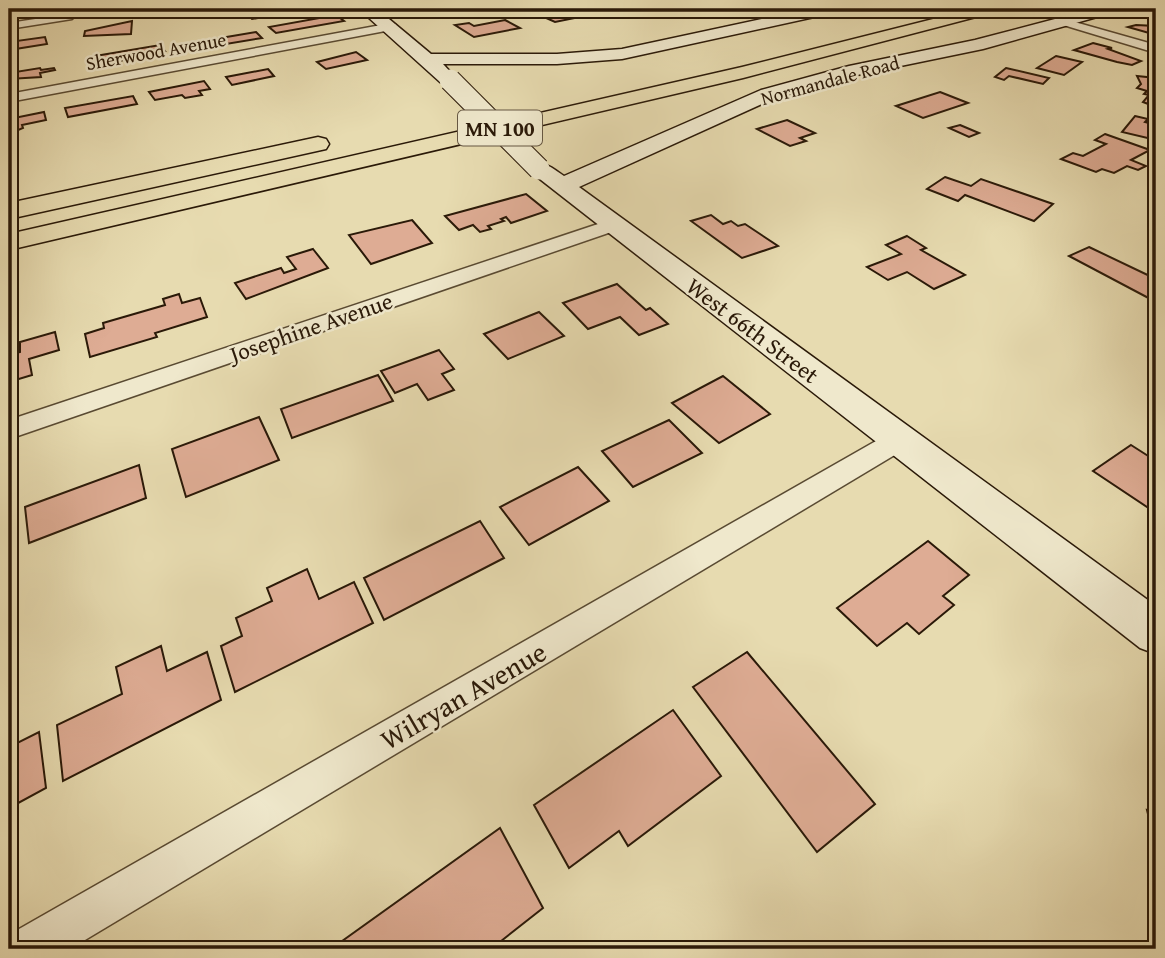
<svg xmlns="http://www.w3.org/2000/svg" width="1165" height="958" font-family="'Gentium Book Plus',serif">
<rect width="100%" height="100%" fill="#e7dbb0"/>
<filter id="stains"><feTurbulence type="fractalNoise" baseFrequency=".00286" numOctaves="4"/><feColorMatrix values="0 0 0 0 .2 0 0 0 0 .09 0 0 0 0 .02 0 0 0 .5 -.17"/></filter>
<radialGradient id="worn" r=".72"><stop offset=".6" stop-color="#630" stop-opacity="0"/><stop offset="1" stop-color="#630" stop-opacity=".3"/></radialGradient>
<g fill="#deac94" stroke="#2a1908" stroke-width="2">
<path d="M267,9h26l3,2 -44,8 -5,-5 22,-4z"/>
<path d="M579,10l11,5 -35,7 -11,-5z"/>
<path d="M336,15l8,6 -68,12 -7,-6z"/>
<path d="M505,20l15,8 -46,9 -19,-12 14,-2 5,3z"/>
<path d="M132,21l-1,13 -47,2 1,-5z"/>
<path d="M1136,25l20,1v9l-28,-8z"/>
<path d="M256,32l6,6 -60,10 -5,-6z"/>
<path d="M45,37l2,7 -38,6v-8z"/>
<path d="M1093,43l19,5 -4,1 33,12 -9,4 -15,-3 -43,-12z"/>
<path d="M160,45l5,6 -60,13 -4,-9z"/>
<path d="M356,52l11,8 -41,9 -9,-7z"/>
<path d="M1056,56l26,6 -18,13 -27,-7z"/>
<path d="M40,68l1,2 13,-2 1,2 -15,3 1,4 -32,2v-6z"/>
<path d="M1006,68l43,10 -6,6 -34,-8 -5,4 -9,-3z"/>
<path d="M268,69l6,7 -42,9 -6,-8z"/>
<path d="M1137,76l19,2v29l-13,-5 6,-7 -5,-1 3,-3 -10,-3 4,-4z"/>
<path d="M204,81l6,8 -11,2 3,4 -17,3 -3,-3 -27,5 -6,-8z"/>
<path d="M940,92l28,11 -45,15 -27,-12z"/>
<path d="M133,96l4,8 -69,13 -3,-9z"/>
<path d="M44,112l2,8 -24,5 1,3 -14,6v-15z"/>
<path d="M1135,116l13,3 -3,3 11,3v15l-34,-8z"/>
<path d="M787,120l28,13 -15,5 6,3 -16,5 -33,-17z"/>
<path d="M960,125l19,8 -10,4 -20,-9z"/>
<path d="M1105,134l45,16 -19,10 15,6 -8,4 -11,-4 -13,7 -12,-4 -6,3 -35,-13 12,-6 10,3 23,-12 -11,-4z"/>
<path d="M945,177l26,9 10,-7 72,25 -19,17 -69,-26 -7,6 -31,-12z"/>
<path d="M526,194l21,17 -36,12 -5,-6 -5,2 3,2 -16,5 3,3 -11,3 -7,-7 -14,5 -14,-14z"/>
<path d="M711,215l12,9 8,-3 7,5 7,-2 33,22 -36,12 -51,-37z"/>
<path d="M412,220l20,23 -61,21 -22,-29z"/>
<path d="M907,236l19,12 -5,2 44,25 -31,14 -27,-17 -19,8 -21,-13 34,-13 -15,-9z"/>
<path d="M1089,247l67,32v23l-87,-46z"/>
<path d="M313,249l15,19 -82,31 -11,-16 46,-15 3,5 12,-4 -9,-12z"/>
<path d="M617,284l29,26 4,-2 18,16 -29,11 -19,-18 -32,12 -25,-26z"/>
<path d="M179,294l3,9 18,-5 7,19 -52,16 2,4 -67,20 -5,-23 19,-6 -1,-5 62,-18 -2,-6z"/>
<path d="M539,312l25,24 -56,23 -24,-25z"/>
<path d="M55,332l4,18 -30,9 3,16 -23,7v-27l11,-3v-10z"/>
<path d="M439,350l15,19 -12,5 12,16 -26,10 -11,-16 -22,9 -14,-22z"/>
<path d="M378,375l15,26 -101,37 -11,-29z"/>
<path d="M723,376l47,38 -51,29 -47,-40z"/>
<path d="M259,417l20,43 -93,37 -14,-48z"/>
<path d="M669,420l33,33 -69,34 -31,-36z"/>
<path d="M1131,445l25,16v52l-63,-42z"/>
<path d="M139,465l7,33 -117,45 -4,-36z"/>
<path d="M578,467l31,34 -80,44 -29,-38z"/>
<path d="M9,513h2l5,34 -7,3z"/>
<path d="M480,521l24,37 -120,62 -20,-42z"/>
<path d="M928,541l41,34 -26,21 11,9 -35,29 -12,-11 -30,23 -40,-38z"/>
<path d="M307,569l12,30 35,-17 19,41 -138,69 -14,-46 21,-10 -6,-18 36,-17 -5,-13z"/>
<path d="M161,646l6,25 40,-19 14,48 -158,81 -6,-56 65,-31 -6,-27z"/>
<path d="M747,652l128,152 -58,48 -124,-165z"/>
<path d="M673,710l48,66 -93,70 -9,-15 -50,37 -35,-63z"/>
<path d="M39,732l7,56 -37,20v-61z"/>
<path d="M1147,810l9,3v34z"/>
<path d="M500,828l43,80 -52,41h-160z"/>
</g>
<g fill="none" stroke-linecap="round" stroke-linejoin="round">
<defs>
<g id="street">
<path d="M68,14l6,3 -2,2 -63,10v-6z"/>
<path d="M1064,19l92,26v8l-96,-29 -2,-2z"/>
<path d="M392,23l4,2v4l-387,73v-8z"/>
<path d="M613,219l9,6 -2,4 -611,210v-19z"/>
<path d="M899,430l9,3 4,7 -4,7 -838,502h-61l3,-16 878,-500z"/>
</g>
<g id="secondary">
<path d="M359,9h18l54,45h126l65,-5 186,-40h28l-8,5 -206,45 -65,5h-114l13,14 -9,6 -7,-2z"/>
<path d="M1093,9h25l-3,3 -132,37 -131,27 -77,22 -196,89 577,419v48l-16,-6 -613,-479 4,-5c14,-3 21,4 33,12l197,-86 88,-24 126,-26z"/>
</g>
<g id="highway">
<path d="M973,9h25l-3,3 -252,66 -734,172v-16l733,-167z"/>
<path d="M318,137l8,2 3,5 -3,5 -317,70v-16z"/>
</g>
</defs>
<use href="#street" stroke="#594a32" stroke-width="3"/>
<use href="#secondary" stroke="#2a1908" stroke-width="3"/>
<use href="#highway" stroke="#2a1908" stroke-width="3"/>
<use href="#street" fill="#efe8cc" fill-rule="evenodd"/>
<use href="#secondary" fill="#efe8cc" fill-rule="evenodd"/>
<use href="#highway" fill="#e7dbb0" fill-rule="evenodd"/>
<defs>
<path id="secondary-bridge-far1" d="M449,79l3,3"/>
<path id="secondary-bridge" d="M450,80l89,89"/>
</defs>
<use href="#secondary-bridge-far1" stroke="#2a1908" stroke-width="18" stroke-linecap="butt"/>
<use href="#secondary-bridge" stroke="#2a1908" stroke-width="23" stroke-linecap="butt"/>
<use href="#secondary-bridge-far1" stroke="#efe8cc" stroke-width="17"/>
<use href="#secondary-bridge" stroke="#efe8cc" stroke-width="21"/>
</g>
<g text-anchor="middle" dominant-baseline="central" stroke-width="5" stroke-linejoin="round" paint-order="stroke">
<g font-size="19" fill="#2a1908" stroke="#efe8cc">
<text transform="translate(156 51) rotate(-10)">Sherwood Avenue</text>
<text transform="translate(830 80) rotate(-15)">Normandale Road</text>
</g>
<rect fill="#efe8cc" stroke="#655743" stroke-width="2" x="458" y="110.5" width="84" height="35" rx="5"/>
<g font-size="21" font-weight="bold" fill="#2a1908">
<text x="500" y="128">MN 100</text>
</g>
<g font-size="23" fill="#2a1908" stroke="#efe8cc">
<text transform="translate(311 327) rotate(-19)">Josephine Avenue</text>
<text transform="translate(753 330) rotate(37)">West 66th Street</text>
</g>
<g font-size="28" fill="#2a1908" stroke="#efe8cc">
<text transform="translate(463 695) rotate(-30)">Wilryan Avenue</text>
</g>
</g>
<rect width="1165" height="958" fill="none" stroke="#e7dbb0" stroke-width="35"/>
<rect x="10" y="10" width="1144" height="937" fill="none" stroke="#2a1908" stroke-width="3.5"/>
<rect x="18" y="18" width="1130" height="923" fill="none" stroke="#2a1908" stroke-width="2"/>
<rect width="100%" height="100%" filter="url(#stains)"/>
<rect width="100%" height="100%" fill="url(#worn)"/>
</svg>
